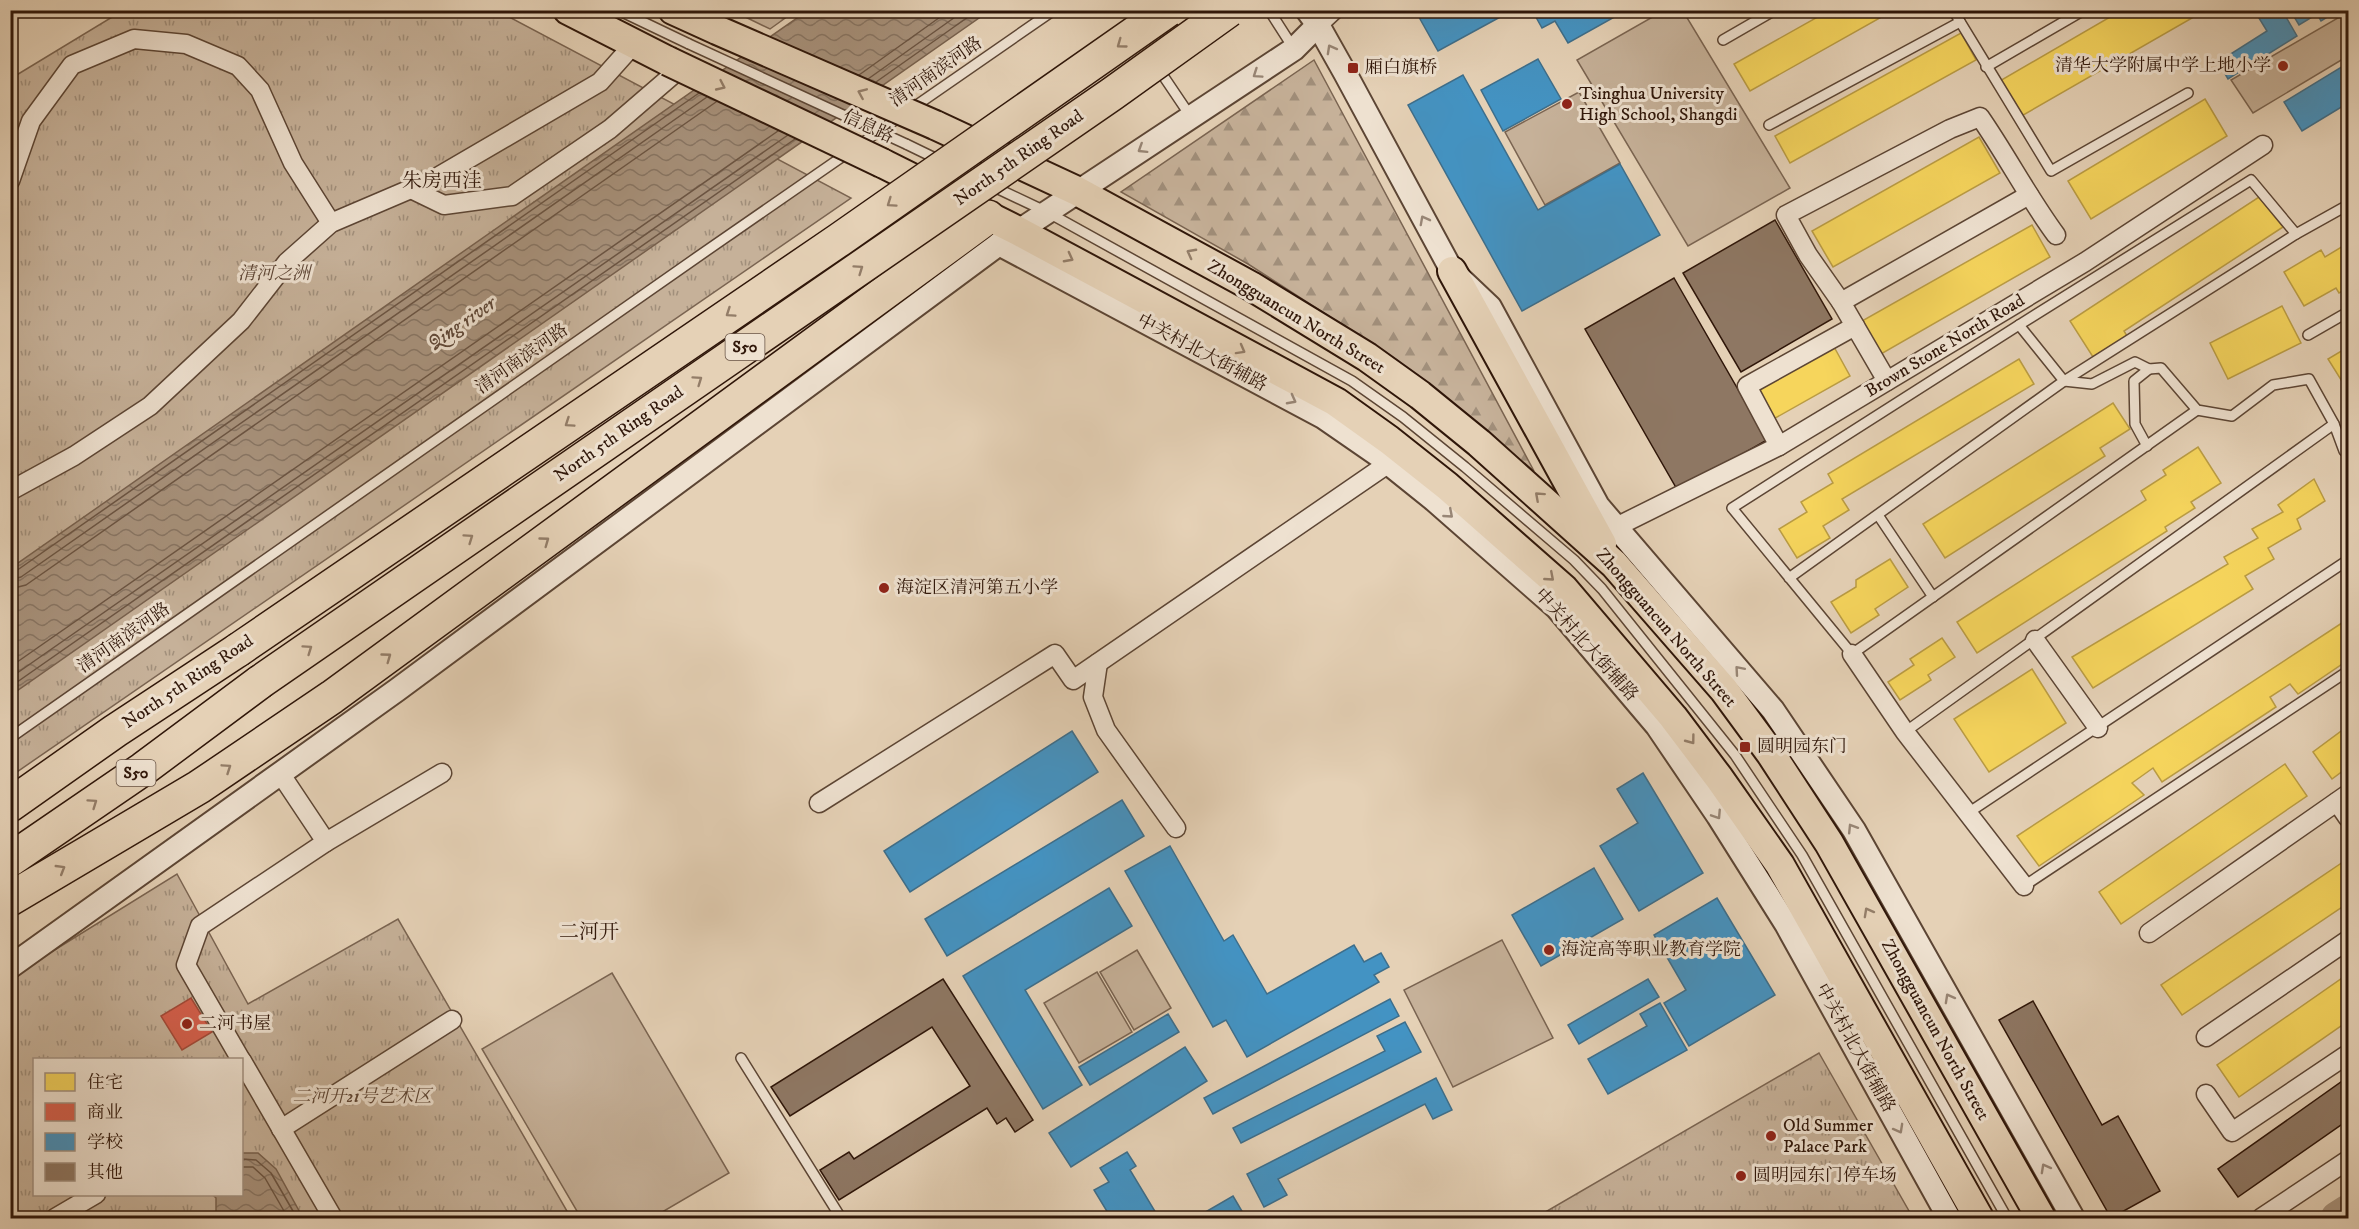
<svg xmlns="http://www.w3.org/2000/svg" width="2359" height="1229" font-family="'IM FELL DW Pica','Noto Serif SC',serif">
<defs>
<pattern id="forest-firs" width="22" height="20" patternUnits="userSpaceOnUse" patternTransform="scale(1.5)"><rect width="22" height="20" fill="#c6b199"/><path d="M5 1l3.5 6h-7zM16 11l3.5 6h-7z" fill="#a18f7b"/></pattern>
<pattern id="park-tufts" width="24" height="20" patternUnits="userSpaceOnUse" patternTransform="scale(1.5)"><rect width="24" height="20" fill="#c6b199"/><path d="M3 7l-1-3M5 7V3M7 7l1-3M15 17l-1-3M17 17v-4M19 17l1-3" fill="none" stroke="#a18f7b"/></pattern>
<pattern id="water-waves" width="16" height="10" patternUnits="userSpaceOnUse" patternTransform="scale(1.5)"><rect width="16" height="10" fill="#a7917b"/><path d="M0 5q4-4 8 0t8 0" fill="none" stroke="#887563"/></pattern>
</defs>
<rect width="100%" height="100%" fill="#e5d1b6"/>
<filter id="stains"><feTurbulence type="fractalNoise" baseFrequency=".00333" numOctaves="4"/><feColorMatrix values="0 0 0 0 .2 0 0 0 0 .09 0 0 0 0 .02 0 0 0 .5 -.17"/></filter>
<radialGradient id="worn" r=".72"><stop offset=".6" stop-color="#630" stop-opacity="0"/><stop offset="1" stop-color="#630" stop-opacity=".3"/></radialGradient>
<g fill="#c6b199" stroke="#7a6451" stroke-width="1.5">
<path d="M1663,11h20l107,177 -102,58 -111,-186z"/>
<path d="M2348,12v44l-95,57 -22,-33z"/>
<path d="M1579,92l41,71 -75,42 -40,-73z"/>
<path d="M1502,940l51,98 -100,49 -49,-97z"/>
<path d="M1137,950l34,58 -37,22 -34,-58z"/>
<path d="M1097,972l35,60 -53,31 -35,-60z"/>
<path d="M612,973l117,200 -77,45h-71l-99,-169z"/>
</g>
<g fill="url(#forest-firs)" stroke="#7a6451" stroke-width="1.5">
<path d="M733,11h62l-25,18z"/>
<path d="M1314,60l220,411 -137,-111 -149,-96 -127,-72z"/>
</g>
<g fill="url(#park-tufts)" stroke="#7a6451" stroke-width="1.5" fill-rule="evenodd">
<path d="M122,11h376l353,187 -840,578 -1,-697z"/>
<path d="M177,874l71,130 150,-85 173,299h-560v-241zM34,1060h208v134h-208z"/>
<path d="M1819,1053l94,165h-378z"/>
</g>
<g fill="url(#water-waves)" stroke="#77604d" stroke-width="1.5">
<path d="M807,11h182l-978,684v-127z"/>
<path d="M242,1153h16l18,16 27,49h-87v-20l-3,-3 29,-1z"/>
</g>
<g fill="#f6d55c" stroke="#ba9c43" stroke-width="1.5">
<path d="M1830,10h64l-144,81 -16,-27z"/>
<path d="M2122,10h84l-188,108 -20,-36z"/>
<path d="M1961,33l15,27 -186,103 -15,-27z"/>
<path d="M2205,99l22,37 -136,83 -23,-38z"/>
<path d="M1979,137l21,36 -167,94 -21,-36z"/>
<path d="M2259,197l24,30 -159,104 3,5 -34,21 -23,-36z"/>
<path d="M2032,225l18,32 -169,97 -19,-33z"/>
<path d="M2348,243v45l-9,5 -3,-5 -32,18 -20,-34 37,-22 4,7z"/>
<path d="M2282,306l19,37 -73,36 -18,-36z"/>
<path d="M1833,345l17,31 -80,45 -17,-31z"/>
<path d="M2348,347v44l-20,-32z"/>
<path d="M2019,359l15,25 -192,115 7,11 -26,16 7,12 -33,20 -18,-29 28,-17 -6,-10 32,-19 -5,-9z"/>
<path d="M2113,403l17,26 -30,19 5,8 -160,102 -22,-34z"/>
<path d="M2198,447l23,36 -30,19 4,6 -30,19 2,4 -190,122 -20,-31 189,-122 -5,-9 25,-16 -3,-5z"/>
<path d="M2314,479l11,22 -28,18 4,10 -33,19 6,11 -29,17 8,13 -160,99 -21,-31 156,-93 -4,-7 34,-19 -6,-9 31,-17 -5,-7z"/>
<path d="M1890,559l18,28 -33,22 4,6 -28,18 -20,-31 25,-15v-7z"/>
<path d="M2348,619v41l-50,34 -8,-10 -20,13 6,10 -114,75 -9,-14 -21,15 12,12 -105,71 -22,-30z"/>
<path d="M1942,638l13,19 -27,18 3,5 -31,20 -12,-18 26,-17 -4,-6z"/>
<path d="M2032,669l34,54 -77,49 -35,-53z"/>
<path d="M2348,726v41l-16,12 -19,-27z"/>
<path d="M2285,764l22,32 -186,128 -22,-32z"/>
<path d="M2343,862l5,9v32l-166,112 -21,-30z"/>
<path d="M2348,974v47l-109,76 -22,-32z"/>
</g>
<path fill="#d6604d" stroke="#a44a39" stroke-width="1.5" d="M191,998l21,34 -30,18 -21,-34z"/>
<g fill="#4393c3" stroke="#3d6e8b" stroke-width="1.5">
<path d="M1415,10h98l-75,41z"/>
<path d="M1532,10h95l-59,33 -13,-22 -13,7z"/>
<path d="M2254,10h28l15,26 -69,43 -10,-17 49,-31z"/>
<path d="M2290,10h49l-18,11 -4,-7 -18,11z"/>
<path d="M1538,59l23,40 -58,32 -22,-41z"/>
<path d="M2348,63v40l-46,28 -18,-29z"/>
<path d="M1463,75l75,135 82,-46 40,71 -138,76 -114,-206z"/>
<path d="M1072,731l26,41 -188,120 -26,-41z"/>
<path d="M1643,773l60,100 -64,38 -39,-65 38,-23 -21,-34z"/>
<path d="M1122,800l22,36 -197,120 -22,-37z"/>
<path d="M1170,846l54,95 9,-6 34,59 87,-49 10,17 17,-9 8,14 -15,8 5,7 -132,75 -21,-37 -13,7 -88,-156z"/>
<path d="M1594,868l29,51 -82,47 -29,-51z"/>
<path d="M1109,888l23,38 -107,64 57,95 -39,24 -80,-133z"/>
<path d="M1717,898l58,97 -86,51 -25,-43 22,-13 -32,-55z"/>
<path d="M1648,979l11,18 -80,47 -11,-19z"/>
<path d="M1390,999l9,17 -186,98 -9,-16z"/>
<path d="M1660,1003l27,47 -79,44 -20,-35 59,-33 -7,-12z"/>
<path d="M1168,1014l11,18 -89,53 -11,-18z"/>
<path d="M1405,1022l16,30 -180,91 -8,-15 152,-77 -8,-15z"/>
<path d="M1185,1047l22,34 -136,86 -22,-34z"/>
<path d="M1436,1078l16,32 -19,9 -8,-15 -147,75 9,16 -23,12 -17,-33z"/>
<path d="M1127,1152l9,14 -6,4 29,48h-48l-17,-28 15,-8 -9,-14z"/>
<path d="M1233,1196l13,22h-51z"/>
</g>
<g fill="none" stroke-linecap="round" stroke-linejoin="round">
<g stroke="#6b5442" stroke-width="1.5">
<path d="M859,75l91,-65"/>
<path d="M868,79l97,-69"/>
<path d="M876,82l102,-72"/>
<path d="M10,572l6,-1 683,-478"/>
<path d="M10,580l11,-3 686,-480"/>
<path d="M10,589l16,-4 690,-483"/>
<path d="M10,667l768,-536"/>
<path d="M10,678l778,-543"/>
<path d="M10,687l785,-548"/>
<path d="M242,1159l14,1 15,13 26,45"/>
<path d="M242,1167h11l12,11 23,40"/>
</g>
<path stroke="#a7917b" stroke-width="33" d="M2337,1218l11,-7"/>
</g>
<g fill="#8e7763" stroke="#2f1609" stroke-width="1.5">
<path d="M1775,220l57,99 -91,53 -58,-99z"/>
<path d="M1674,278l93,162 -89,51 -93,-162z"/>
<path d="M943,979l90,141 -18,12 -9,-14 -9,6 -10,-16 -148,92 -19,-30 29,-18 5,7 116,-73 -38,-59 -142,89 -19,-29z"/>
<path d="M2033,1001l69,124 16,-9 42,75 -49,27 -112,-198z"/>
<path d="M2348,1077v43l-110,77 -20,-28z"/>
</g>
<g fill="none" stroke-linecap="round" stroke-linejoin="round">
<defs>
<g id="service">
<path d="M618,10l71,34"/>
<path d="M1269,10l25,39"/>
<path d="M1953,10l98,161 137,-78"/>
<path d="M1723,40l52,-30"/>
<path d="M1986,67l98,-57"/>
<path d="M1164,77l27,40"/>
<path d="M1769,125l191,-103"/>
<path d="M906,144l33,16"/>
<path d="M992,186l55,26 305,169 51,36 62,50 109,93 28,29 133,166 67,100 205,363"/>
<path d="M2296,234l52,-29"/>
<path d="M2019,325l232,-145 45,54 -232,147"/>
<path d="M2308,335l40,-23"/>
<path d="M2149,369l12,-1 36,42 35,6 41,-31 36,-6 25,45 10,27 4,3"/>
<path d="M2064,381l28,3 43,-22 14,7 -15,12 1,43 12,22"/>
<path d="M1878,515l55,82"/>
<path d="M1789,578l275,-197 -45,-56 -287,183 120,146 345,-244"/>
<path d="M1905,732l429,-308"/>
<path d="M10,738l686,-480 358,-248"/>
<path d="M1968,813l380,-253"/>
<path d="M2024,886l324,-215"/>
<path d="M741,1058l100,160"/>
</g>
<g id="minor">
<path d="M1318,25l16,-15"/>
<path d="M10,181l21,-60 41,-56 62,-26 52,5 52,22 22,24 33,73 38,60"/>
<path d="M411,189l33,16 68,-9 98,-67 72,-62"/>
<path d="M1841,302l-33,-47 -22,-40 164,-86 30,-12c27,39 48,80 76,118"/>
<path d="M1855,326l-14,-24 188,-107"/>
<path d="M1779,446l-32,-60 108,-60 32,55"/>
<path d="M10,491l64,-35 76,-50 91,-85 46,-59 44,-39 103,-44 166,-97 33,-37"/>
<path d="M1616,527l163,-81 306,-184 178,-117"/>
<path d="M2035,640l63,88"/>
<path d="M1852,654l53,78 119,154"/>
<path d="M1098,663l-5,34 13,33 70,98"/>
<path d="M2337,802l11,16"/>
<path d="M819,803l236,-149 18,26 316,-217"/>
<path d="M326,842l116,-69"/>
<path d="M2149,933l199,-139"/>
<path d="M2206,1037l142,-97"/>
<path d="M241,1060l-55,-95 14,-39 126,-84 -46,-69"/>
<path d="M242,1061l91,157"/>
<path d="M2206,1094l26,38 116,-78"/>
<path d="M281,1129l171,-109"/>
<path d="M55,1218l41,-24"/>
<path d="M2261,1218l87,-58"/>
</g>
<g id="tertiary">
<path d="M1307,10l11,15 27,48 107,198 38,36 108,199 175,204 81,120 219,388"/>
<path d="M999,244l324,173 55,38 56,45 123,108 100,118 61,90 68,108 163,294"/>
<path d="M10,967l387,-277 602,-446 295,-195 24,-24"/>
</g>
<g id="primary">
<path d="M568,10l100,51"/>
<path d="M673,10l44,20"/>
<path d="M935,125l142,66 174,95 116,71 53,38 59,48 135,121 110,126 47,64 58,89 212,375"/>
<path d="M882,163l136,68 318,171 53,38 58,46 117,103 109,128 46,61 61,87 199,353"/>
<path d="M1452,271l150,273"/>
</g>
<g id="motorway">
<path d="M10,805l105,-74 123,-81"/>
<path d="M10,860l133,-91 117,-87"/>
<path d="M10,899l189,-112 133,-90 656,-480"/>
</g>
</defs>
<use href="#service" stroke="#5c4534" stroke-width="12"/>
<use href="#minor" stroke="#5c4534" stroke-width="21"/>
<use href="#tertiary" stroke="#5c4534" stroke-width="26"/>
<use href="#primary" stroke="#2f1609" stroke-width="32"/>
<use href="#motorway" stroke="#2f1609" stroke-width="36"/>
<use href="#service" stroke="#eee1d0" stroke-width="9"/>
<use href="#minor" stroke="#eee1d0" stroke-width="18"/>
<use href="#tertiary" stroke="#eee1d0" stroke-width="22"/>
<use href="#primary" stroke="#e5d1b6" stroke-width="28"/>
<use href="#motorway" stroke="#e5d1b6" stroke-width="33"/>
<defs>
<path id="service-bridge" d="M689,44l217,100"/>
<g id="primary-bridge">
<path d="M717,30l218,95"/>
<path d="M668,61l214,102"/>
</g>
<g id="motorway-bridge">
<path d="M238,650l601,-410 329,-230"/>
<path d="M260,682l852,-588 117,-84"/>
</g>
</defs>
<use href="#service-bridge" stroke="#5c4534" stroke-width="12" stroke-linecap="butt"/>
<use href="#primary-bridge" stroke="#2f1609" stroke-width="32" stroke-linecap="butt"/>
<use href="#motorway-bridge" stroke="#2f1609" stroke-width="36" stroke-linecap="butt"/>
<use href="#service-bridge" stroke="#eee1d0" stroke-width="9"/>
<use href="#primary-bridge" stroke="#e5d1b6" stroke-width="28"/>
<use href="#motorway-bridge" stroke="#e5d1b6" stroke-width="33"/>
</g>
<defs><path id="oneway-chevron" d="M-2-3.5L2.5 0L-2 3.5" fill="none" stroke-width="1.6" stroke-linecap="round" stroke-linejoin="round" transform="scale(1.5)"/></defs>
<g stroke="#937d68">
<use href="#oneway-chevron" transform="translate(1121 44) rotate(144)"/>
<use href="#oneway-chevron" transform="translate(721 86) rotate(25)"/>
<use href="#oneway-chevron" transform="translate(862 93) rotate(-157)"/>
<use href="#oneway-chevron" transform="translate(891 203) rotate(145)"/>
<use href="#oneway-chevron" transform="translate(1191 253) rotate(-152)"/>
<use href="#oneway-chevron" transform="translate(1069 258) rotate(28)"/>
<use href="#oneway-chevron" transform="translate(859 269) rotate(-35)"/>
<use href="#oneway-chevron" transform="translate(730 313) rotate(146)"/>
<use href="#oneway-chevron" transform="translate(1241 350) rotate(29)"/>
<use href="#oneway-chevron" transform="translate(698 380) rotate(-35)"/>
<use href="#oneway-chevron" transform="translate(569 423) rotate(146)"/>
<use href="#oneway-chevron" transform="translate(1539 496) rotate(-138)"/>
<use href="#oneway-chevron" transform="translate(469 538) rotate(-35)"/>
<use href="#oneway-chevron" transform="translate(545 541) rotate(-36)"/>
<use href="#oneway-chevron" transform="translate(1550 577) rotate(41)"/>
<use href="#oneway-chevron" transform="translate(308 649) rotate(-35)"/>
<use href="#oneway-chevron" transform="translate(387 657) rotate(-36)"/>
<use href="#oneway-chevron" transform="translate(1691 740) rotate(53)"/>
<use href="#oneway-chevron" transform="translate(227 768) rotate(-34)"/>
<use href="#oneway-chevron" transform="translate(93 803) rotate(-35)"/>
<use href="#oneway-chevron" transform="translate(61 869) rotate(-31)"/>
<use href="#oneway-chevron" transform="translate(1868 912) rotate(-119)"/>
</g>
<g stroke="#988676">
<use href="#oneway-chevron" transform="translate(1331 49) rotate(-119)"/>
<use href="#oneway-chevron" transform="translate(1257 74) rotate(146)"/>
<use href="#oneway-chevron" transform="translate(1142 149) rotate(148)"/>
<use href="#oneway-chevron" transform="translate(1424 220) rotate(-118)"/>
<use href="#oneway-chevron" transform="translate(1292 400) rotate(28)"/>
<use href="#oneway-chevron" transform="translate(1449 514) rotate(41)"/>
<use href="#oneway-chevron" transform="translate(1739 670) rotate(-131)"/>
<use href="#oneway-chevron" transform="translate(1717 815) rotate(57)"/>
<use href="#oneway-chevron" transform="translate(1852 828) rotate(-122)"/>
<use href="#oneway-chevron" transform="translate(1949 998) rotate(-119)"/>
<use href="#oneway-chevron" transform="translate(1899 1129) rotate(61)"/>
<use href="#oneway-chevron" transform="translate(2045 1168) rotate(-119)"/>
</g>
<g fill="#8f2418" stroke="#eee1d0" stroke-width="2">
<circle cx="2283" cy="66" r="6"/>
<rect x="1347" y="62" width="12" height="12" rx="3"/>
<circle cx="1567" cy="104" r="6"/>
<circle cx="884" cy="588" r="6"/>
<rect x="1739" y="741" width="12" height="12" rx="3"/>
<circle cx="1549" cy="950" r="6"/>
<circle cx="187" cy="1024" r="6"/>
<circle cx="1771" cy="1136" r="6"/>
<circle cx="1741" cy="1176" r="6"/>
</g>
<g text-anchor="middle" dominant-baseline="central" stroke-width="6" stroke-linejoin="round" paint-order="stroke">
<g fill="#eee1d0" stroke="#685345" stroke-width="1.5">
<rect x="725.5" y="334" width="39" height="26" rx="4.5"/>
<rect x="116.5" y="760" width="39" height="26" rx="4.5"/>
</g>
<g font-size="16" font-weight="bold" fill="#2f1609">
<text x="745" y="347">S50</text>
<text x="136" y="773">S50</text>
</g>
<g font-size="18" fill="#2f1609" stroke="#eee1d0" text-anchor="start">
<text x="2271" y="66" text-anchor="end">清华大学附属中学上地小学</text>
<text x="1365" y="68">厢白旗桥</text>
<text x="1579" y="94">Tsinghua University<tspan x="1579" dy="21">High School, Shangdi</tspan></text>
<text x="896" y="588">海淀区清河第五小学</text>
<text x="1757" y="747">圆明园东门</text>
<text x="1561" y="950">海淀高等职业教育学院</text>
<text x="199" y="1024">二河书屋</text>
<text x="1783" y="1126">Old Summer<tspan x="1783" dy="21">Palace Park</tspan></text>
<text x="1753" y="1176">圆明园东门停车场</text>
</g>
<g font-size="18" fill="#2f1609" stroke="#eee1d0">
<text transform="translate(936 72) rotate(-35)">清河南滨河路</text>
<text transform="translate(868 127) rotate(25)">信息路</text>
<text transform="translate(1019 158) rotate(-35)">North 5th Ring Road</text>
<text transform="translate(1296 317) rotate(31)">Zhongguancun North Street</text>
<text transform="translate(1945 346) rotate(-31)">Brown Stone North Road</text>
<text transform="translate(1202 353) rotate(28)">中关村北大街辅路</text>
<text transform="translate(522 359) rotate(-35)">清河南滨河路</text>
<text transform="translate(619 434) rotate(-35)">North 5th Ring Road</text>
<text transform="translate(1666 628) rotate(49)">Zhongguancun North Street</text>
<text transform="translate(124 638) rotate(-35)">清河南滨河路</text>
<text transform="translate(1586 645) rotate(48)">中关村北大街辅路</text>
<text transform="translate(188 682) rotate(-34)">North 5th Ring Road</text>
<text transform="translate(1935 1030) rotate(61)">Zhongguancun North Street</text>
<text transform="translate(1855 1048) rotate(61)">中关村北大街辅路</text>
</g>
<g font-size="18" font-style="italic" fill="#5c4434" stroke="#eee1d0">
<text x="274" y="274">清河之洲</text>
<text x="362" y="1097">二河开21号艺术区</text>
</g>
<g font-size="20" fill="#2f1609" stroke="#eee1d0">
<text x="442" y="181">朱房西洼</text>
<text x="589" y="932">二河开</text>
</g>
<g font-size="20" font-style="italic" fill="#5f4737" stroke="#eee1d0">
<text transform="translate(462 324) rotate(-35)">Qing river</text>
</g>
</g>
<rect width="2359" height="1229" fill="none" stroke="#e5d1b6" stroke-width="36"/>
<rect x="12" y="12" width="2335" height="1205" fill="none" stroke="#2f1609" stroke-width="3"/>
<rect x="18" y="18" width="2323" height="1193" fill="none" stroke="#2f1609" stroke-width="1.5"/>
<rect x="33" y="1058" width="210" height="138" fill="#eee1d0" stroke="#a29080" stroke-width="1.5"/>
<rect x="45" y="1073" width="30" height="18" fill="#f6d55c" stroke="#a29080" stroke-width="1.5"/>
<text x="87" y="1088" font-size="18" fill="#2f1609">住宅</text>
<rect x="45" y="1103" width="30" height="18" fill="#d6604d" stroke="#a29080" stroke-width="1.5"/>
<text x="87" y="1118" font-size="18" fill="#2f1609">商业</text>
<rect x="45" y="1133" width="30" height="18" fill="#4393c3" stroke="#a29080" stroke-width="1.5"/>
<text x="87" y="1148" font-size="18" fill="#2f1609">学校</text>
<rect x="45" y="1163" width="30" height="18" fill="#8e7763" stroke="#a29080" stroke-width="1.5"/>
<text x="87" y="1178" font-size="18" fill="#2f1609">其他</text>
<rect width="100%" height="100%" filter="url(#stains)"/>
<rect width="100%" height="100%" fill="url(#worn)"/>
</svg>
